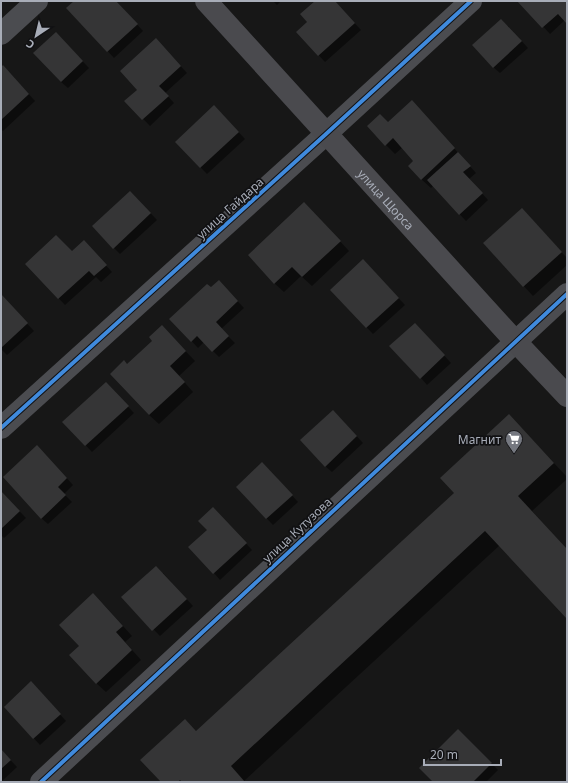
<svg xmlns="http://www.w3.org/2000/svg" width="568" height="783" font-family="'Noto Sans',sans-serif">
<rect width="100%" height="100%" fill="#171717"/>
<g fill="#0007">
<path d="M75,1h41l27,30 -29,27 -46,-50z"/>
<path d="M273,1h8l-4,4z"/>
<path d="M316,1h18l27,29 -36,32 -28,-30 11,-10z"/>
<path d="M520,1h47v21l-2,-2 -15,14z"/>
<path d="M508,26l20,22 -28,25 -7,-6z"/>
<path d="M62,40l27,28 -21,20 -7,-6z"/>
<path d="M162,46l25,27 -22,20 9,10 -24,23 -24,-25 12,-11z"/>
<path d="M1,69l9,4 25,28 -32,30 -2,-2z"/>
<path d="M421,111l55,62 -7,6 19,21 -22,21 -33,-35 -2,2 -10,-9 -6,-18 -12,-14 -8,7 -9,-9 2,-22z"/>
<path d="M221,113l24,26 -38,35 -31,-32z"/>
<path d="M137,199l20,21 -37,34 -6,-6z"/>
<path d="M314,213l35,38 -37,35 -11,-10 -17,16 -10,-9z"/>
<path d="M531,219l36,39v7l-34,31 -49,-53z"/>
<path d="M90,248l22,24 -11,10 -5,-5 -31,28 -39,-41z"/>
<path d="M369,267l36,38 -32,29 -42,-44z"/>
<path d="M225,288l19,20 -23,21 14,14 -16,14 -15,-15 -6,6 -27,-29 40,-30z"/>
<path d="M1,296l33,35 -27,24 -6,-6z"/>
<path d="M421,330l30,33 -24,22 -6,-7z"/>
<path d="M171,336l24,25 -16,15 14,16 -34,32 -10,-9 -21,-49z"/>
<path d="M112,390l22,23 -42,39 -28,-30z"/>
<path d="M340,418l23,25 -31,29 -7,-6z"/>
<path d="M523,430l44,47v2l-35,32 35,39v68l-67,-73 -256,236 1,1h-83l23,-62 12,12z"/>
<path d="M44,453l29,32 -9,9 8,8 -24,22 -7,-6z"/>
<path d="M269,470l29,32 -25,23 -36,-38z"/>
<path d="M1,492l25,26 -22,20 -3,-3z"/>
<path d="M220,515l32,35 -32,30 -6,-7 -6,-43z"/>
<path d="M163,573l30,33 -33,30 -37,-38z"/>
<path d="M103,604l29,32 -7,6 16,18 -35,32 -10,-9 -16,-37z"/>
<path d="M37,689l29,32 -26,24 -35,-38z"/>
<path d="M458,730l40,40 -12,12h-52z"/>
<path d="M1,750l16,17 -16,15z"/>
</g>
<g fill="#353536">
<path d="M74,1h42l22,23 -31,28 -41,-44z"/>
<path d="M315,1h20l20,22 -37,33 -22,-24 11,-10 -7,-8z"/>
<path d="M517,1h50v23l-9,-10 -16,14z"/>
<path d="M501,19l21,22 -29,27 -21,-23z"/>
<path d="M56,32l27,29 -22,21 -28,-29z"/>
<path d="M156,38l25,28 -22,20 10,10 -27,24 -18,-19 13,-11 -17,-19z"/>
<path d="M3,65l26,29 -28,26v-53z"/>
<path d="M412,100l43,48 -34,32 -13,-14 5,-5 -20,-23 -8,8 -18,-20 13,-12 8,8z"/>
<path d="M214,105l25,27 -39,36 -25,-26z"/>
<path d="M458,152l13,14 -8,6 20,21 -24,22 -32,-35z"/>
<path d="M130,191l21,22 -38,36 -21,-23z"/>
<path d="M304,202l37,39 -39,36 -10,-10 -18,17 -26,-29z"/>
<path d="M522,208l40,44 -39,35 -40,-44z"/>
<path d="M56,235l16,16 12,-11 23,25 -13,11 -5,-5 -31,28 -33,-35z"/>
<path d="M363,259l36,39 -33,30 -36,-38z"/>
<path d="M219,280l19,21 -22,21 13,14 -17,16 -15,-16 -6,6 -22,-23 38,-35 4,3z"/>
<path d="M1,294l27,29 -27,25z"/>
<path d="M415,323l30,32 -25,24 -31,-33z"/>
<path d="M162,325l24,26 -16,15 15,16 -36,33 -39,-41 14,-14 3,4 25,-23 -3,-4z"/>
<path d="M106,382l23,24 -44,40 -23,-24z"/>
<path d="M333,410l24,26 -32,31 -25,-27z"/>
<path d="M509,414l45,49 -36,33 49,53v70l-82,-88 -254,235 14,16h-63l-2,-2 -2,2h-17l-21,-22 45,-41 11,12 258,-238 -14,-15z"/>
<path d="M37,445l30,33 -9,9 8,8 -25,24 -38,-42z"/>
<path d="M262,462l31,33 -27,24 -30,-32z"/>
<path d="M1,491l19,20 -19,18z"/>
<path d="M213,507l34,36 -34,31 -25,-27 19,-17 -9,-9z"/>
<path d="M156,566l31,33 -35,32 -31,-34z"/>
<path d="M93,593l30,33 -7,6 16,18 -36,34 -27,-29 10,-9 -20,-21z"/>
<path d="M31,681l30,33 -28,25 -29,-32z"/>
<path d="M458,729l34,34 -19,19h-40l-14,-14z"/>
<path d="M1,749l10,11 -10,9z"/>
</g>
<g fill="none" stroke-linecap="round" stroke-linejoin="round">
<g stroke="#4b4c50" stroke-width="22">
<path d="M1,34l36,-33"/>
<path d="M1,428l325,-294 145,-133"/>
<path d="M41,782l526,-488"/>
</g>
<path stroke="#4a4a4e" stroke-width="22" id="s1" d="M206,1l309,340 52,55"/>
<defs>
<g id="cycleway">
<path d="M1,428l325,-294 145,-133"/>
<path d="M41,782l526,-488"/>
</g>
</defs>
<use href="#cycleway" stroke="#111113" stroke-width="6"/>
<use href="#cycleway" stroke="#408adc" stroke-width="4"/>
</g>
<defs>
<symbol id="supermarket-pin" viewBox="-11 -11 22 30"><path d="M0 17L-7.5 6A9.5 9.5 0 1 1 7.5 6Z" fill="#757880" stroke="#111113"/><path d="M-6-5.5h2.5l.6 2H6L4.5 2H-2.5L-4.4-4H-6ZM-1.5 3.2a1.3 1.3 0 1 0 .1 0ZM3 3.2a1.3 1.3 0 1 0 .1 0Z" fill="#fff"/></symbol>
</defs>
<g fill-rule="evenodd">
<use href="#supermarket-pin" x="504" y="429" width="20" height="27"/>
</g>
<g text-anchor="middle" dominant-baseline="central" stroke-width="3.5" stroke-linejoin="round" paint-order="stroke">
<g font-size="12" fill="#a8adb8" stroke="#111113">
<text stroke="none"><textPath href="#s1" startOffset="268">улица Щорса</textPath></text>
<text transform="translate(230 208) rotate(-42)">улица Гайдара</text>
<text transform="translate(297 530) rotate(-43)">улица Кутузова</text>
</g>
<g font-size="12" fill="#a8adb8" stroke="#111113" text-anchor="end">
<text x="501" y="439">Магнит</text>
</g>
</g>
<rect width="568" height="783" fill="none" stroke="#a8adb8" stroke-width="4"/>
<g transform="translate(36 36) rotate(215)" stroke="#111113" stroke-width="3" paint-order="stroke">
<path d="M0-3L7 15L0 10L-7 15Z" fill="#a8adb8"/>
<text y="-6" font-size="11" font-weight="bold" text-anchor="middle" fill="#a8adb8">С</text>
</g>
<path d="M424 759v6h77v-6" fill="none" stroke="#a8adb8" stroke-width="2"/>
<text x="430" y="759" font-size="12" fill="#a8adb8" stroke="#111113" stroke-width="3" paint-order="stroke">20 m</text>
</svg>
